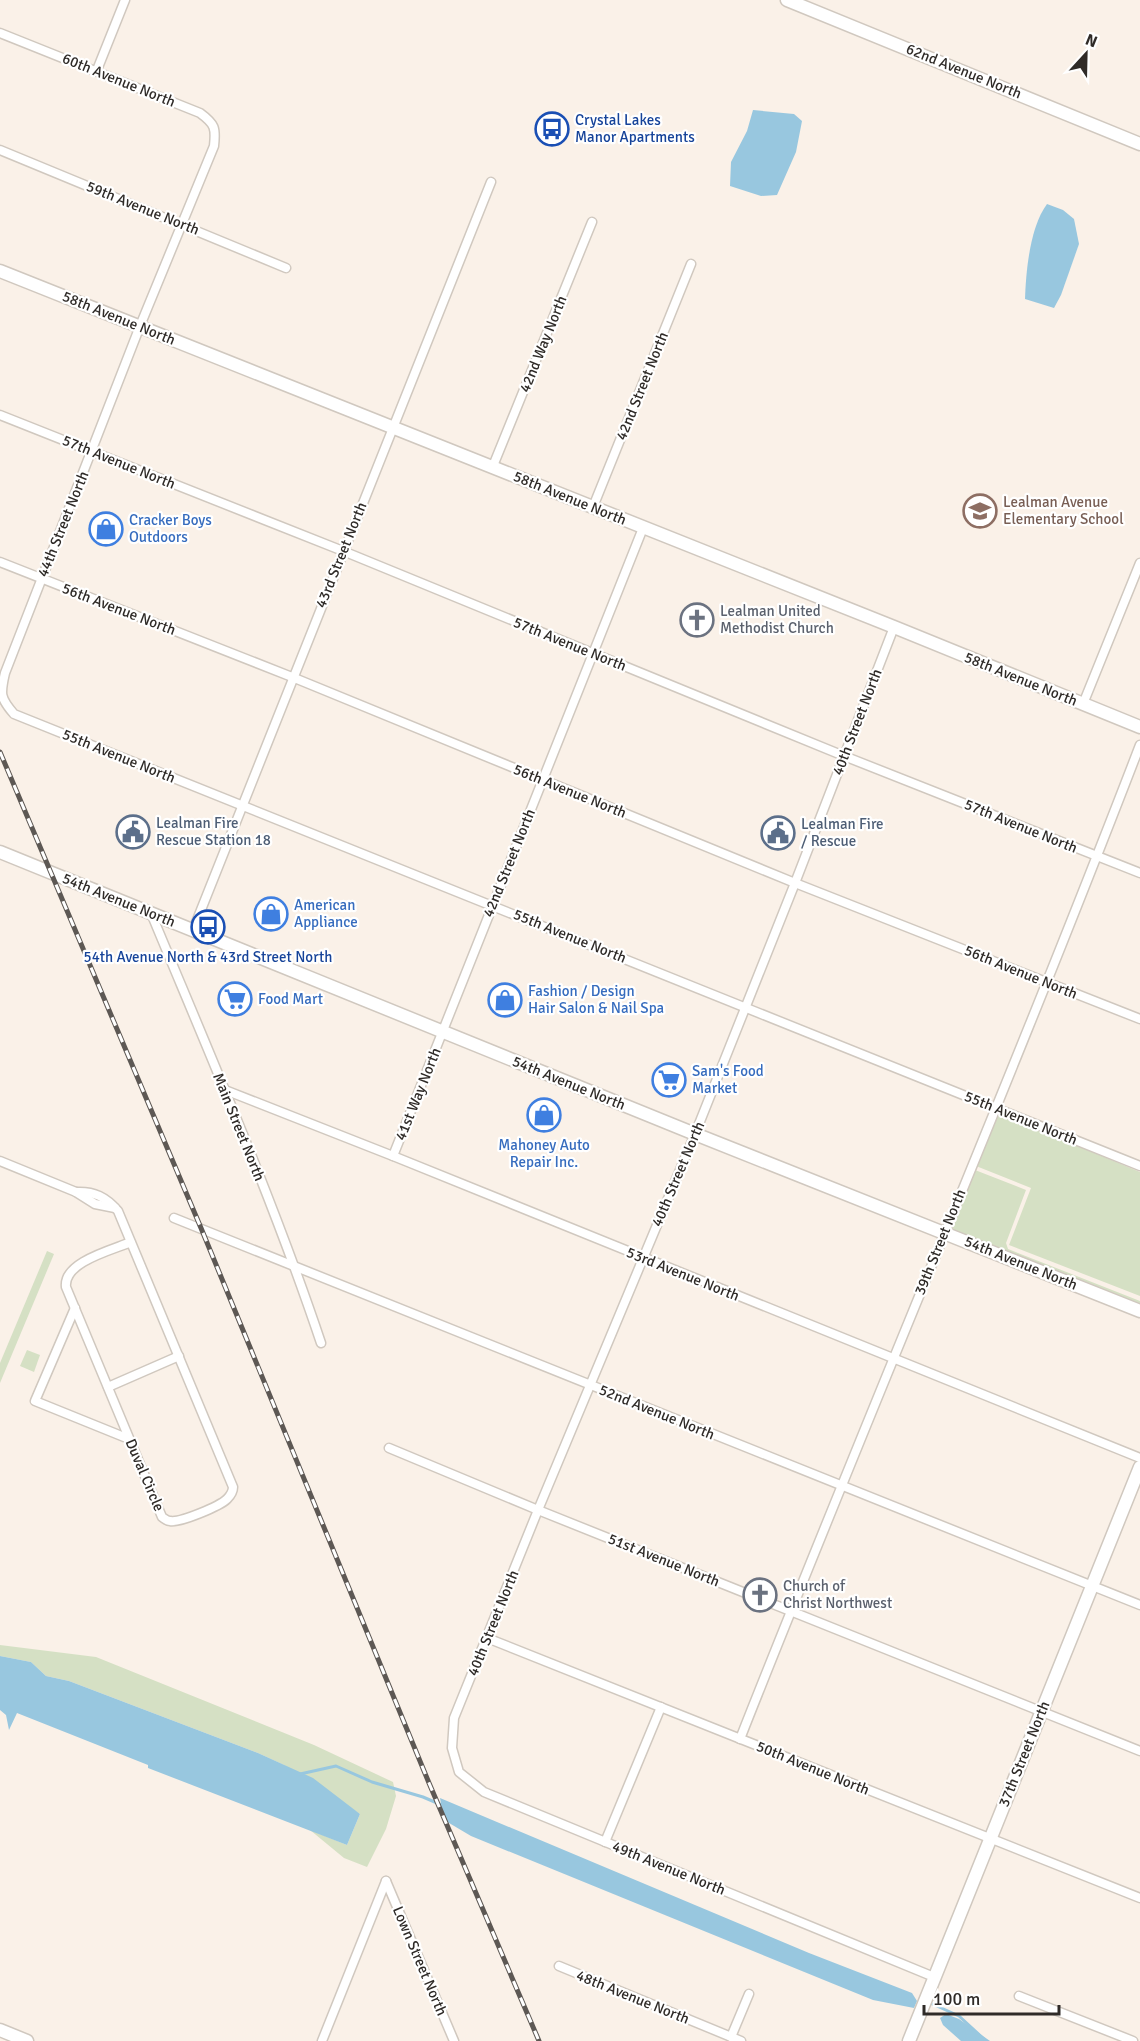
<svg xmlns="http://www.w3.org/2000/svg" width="1140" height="2041" font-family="Signika,sans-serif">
<rect width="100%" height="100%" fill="#faf1e8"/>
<g fill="#d5e0c4">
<path d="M997,1112l143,60v124l-131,-51 22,-57 -55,-22z"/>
<path d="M975,1170l51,20 -20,53 2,6 132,52v4l-189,-75z"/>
<path d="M47,1251l7,3 -54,129v-20z"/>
<path d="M27,1350l13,5 -6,17 -14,-6z"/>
<path d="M0,1645l96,12 218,88 79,37 3,14 -10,33 -19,38 -23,-9 -34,-28 37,15 13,-31 -76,-49 -26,-12 -189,-72 -23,-5 -15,-14 -31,-6z"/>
</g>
<g fill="#98c7df">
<path d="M753,110l41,4 8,7 -6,31 -19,43 -16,1 -31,-10 1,-24 16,-31z"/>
<path d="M1047,204l16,6 11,9 5,25 -18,51 -7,13 -29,-9c1,-29 5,-72 22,-95z"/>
<path d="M0,1656l31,6 15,14 23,5 189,72 55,25 47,36 -13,31 -199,-77v-3l-131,-52 -8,17 -3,-15 -6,-5z"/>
<path d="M440,1798l369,155 103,40 5,8 -3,7 -41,-8 -402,-164 -27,-16z"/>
<path d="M946,2014l13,5 31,22h-29l-18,-16 -3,-7z"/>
</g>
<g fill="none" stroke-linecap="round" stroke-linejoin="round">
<g stroke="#98c7df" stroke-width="3">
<path d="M300,1774l36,-8 36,16 51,15 21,9"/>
<path d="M928,2002l31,14 27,25"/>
</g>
<defs>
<g id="street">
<path d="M0,33l200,80c15,11 16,15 14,33l-74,180 -135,347c-5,21 -5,25 9,41l1126,452"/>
<path d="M97,70l28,-70"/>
<path d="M0,150l286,118"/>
<path d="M0,415l343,136 501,205 296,117"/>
<path d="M493,466l99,-244"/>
<path d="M593,507l98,-243"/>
<path d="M0,562l292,115 503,206 345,136"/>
<path d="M894,627l-99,256 -100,251 -157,376 -84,208 -2,30 7,24 25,20 450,185"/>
<path d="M1083,704l57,-141"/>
<path d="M151,913c59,142 121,284 170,430"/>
<path d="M193,930l298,-748"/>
<path d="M225,1090l168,66 747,302"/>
<path d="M393,1156l250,-628"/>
<path d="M0,1161l76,31 19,12 20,4"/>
<path d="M76,1192c18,-1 30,5 42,19l115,276c0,5 -2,8 -6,12 -7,7 -47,24 -57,22 -3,0 -5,-2 -8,-4l-96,-230c-3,-25 46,-37 65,-45"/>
<path d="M174,1218l966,387"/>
<path d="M75,1308l-40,93 94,38"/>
<path d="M108,1387l71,-31"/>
<path d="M389,1448l149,62 602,241"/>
<path d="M487,1638l653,260"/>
<path d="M740,1739c131,-332 272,-661 400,-994"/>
<path d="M605,1842l56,-135"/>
<path d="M386,1881l68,160"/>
<path d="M559,1966l182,75"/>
<path d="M1019,1996l114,45"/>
<path d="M731,2037l18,-43"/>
<path d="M322,2041l64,-160"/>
</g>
<g id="secondary">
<path d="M787,0l353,144"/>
<path d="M0,271l894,356 246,100"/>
<path d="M0,852l695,282 445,177"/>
<path d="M0,2030l27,11"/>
<path d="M909,2041l231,-574"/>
</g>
</defs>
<use href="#street" stroke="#d0c8bf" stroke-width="11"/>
<use href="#secondary" stroke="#d0c8bf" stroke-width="15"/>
<use href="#street" stroke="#fff" stroke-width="8"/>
<use href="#secondary" stroke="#fff" stroke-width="12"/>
<defs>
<path id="rail" d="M0,752l201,476 228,555 110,258"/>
</defs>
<use href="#rail" stroke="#5d5854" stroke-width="5"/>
<use href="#rail" stroke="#fff" stroke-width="3" stroke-dasharray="9" stroke-linecap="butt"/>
</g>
<defs>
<symbol id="bus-ring" viewBox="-11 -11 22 22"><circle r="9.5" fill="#fff" stroke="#1a4fb4" stroke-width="1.5"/><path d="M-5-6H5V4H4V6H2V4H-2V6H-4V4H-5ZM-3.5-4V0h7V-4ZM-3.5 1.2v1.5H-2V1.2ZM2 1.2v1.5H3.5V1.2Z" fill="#1a4fb4"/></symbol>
<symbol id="school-ring" viewBox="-11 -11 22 22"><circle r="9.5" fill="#fff" stroke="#8d6e63" stroke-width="1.5"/><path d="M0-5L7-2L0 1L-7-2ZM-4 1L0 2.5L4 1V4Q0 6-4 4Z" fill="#8d6e63"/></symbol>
<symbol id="shop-ring" viewBox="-11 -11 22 22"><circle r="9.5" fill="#fff" stroke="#3f7fe0" stroke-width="1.5"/><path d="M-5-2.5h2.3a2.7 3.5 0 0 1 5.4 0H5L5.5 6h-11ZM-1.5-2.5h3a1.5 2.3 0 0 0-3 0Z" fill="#3f7fe0"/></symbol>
<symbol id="church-ring" viewBox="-11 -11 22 22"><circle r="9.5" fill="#fff" stroke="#6b7280" stroke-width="1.5"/><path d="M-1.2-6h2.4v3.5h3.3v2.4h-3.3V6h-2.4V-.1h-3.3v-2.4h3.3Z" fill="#6b7280"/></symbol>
<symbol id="civic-ring" viewBox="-11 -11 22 22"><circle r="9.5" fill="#fff" stroke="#5c6f8a" stroke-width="1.5"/><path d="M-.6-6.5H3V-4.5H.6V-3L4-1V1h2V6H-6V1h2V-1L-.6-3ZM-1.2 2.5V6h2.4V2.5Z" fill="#5c6f8a"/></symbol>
<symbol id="supermarket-ring" viewBox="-11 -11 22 22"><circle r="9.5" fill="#fff" stroke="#3f7fe0" stroke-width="1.5"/><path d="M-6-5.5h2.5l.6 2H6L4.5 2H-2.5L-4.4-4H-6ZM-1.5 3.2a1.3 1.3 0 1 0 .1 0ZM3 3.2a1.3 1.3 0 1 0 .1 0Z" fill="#3f7fe0"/></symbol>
</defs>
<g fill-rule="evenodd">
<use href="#bus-ring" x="533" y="110" width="38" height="38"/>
<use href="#school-ring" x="961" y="492" width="38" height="38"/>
<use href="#shop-ring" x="87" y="510" width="38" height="38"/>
<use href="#church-ring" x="678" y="601" width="38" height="38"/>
<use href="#civic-ring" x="114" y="813" width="38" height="38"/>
<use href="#civic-ring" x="759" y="814" width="38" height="38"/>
<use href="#shop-ring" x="252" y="895" width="38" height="38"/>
<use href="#bus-ring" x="189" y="908" width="38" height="38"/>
<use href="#supermarket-ring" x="216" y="980" width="38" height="38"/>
<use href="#shop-ring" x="486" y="981" width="38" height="38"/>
<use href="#supermarket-ring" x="650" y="1061" width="38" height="38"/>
<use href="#shop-ring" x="525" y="1096" width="38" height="38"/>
<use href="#church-ring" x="741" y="1576" width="38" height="38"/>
</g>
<g text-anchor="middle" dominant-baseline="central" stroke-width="4.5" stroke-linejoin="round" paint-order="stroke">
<g font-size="15" fill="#2f2b28" stroke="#fff">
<text transform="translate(964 71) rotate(22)">62nd Avenue North</text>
<text transform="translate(119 80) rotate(22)">60th Avenue North</text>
<text transform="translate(143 208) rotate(22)">59th Avenue North</text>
<text transform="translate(119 318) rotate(22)">58th Avenue North</text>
<text transform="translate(543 344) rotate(-68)">42nd Way North</text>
<text transform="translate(642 386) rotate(-68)">42nd Street North</text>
<text transform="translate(119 462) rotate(22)">57th Avenue North</text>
<text transform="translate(570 498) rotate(22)">58th Avenue North</text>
<text transform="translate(63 524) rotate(-68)">44th Street North</text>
<text transform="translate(341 555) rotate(-68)">43rd Street North</text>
<text transform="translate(119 609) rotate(21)">56th Avenue North</text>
<text transform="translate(570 644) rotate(22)">57th Avenue North</text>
<text transform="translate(1021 679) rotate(22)">58th Avenue North</text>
<text transform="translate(857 722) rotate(-69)">40th Street North</text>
<text transform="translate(119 756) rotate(22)">55th Avenue North</text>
<text transform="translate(570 791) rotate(22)">56th Avenue North</text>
<text transform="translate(1021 826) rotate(22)">57th Avenue North</text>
<text transform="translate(509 863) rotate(-68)">42nd Street North</text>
<text transform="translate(119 900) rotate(22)">54th Avenue North</text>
<text transform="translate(570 936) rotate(22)">55th Avenue North</text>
<text transform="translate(1021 972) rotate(22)">56th Avenue North</text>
<text transform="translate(569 1083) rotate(22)">54th Avenue North</text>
<text transform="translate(418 1094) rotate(-68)">41st Way North</text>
<text transform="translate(1021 1118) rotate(22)">55th Avenue North</text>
<text transform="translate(239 1127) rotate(68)">Main Street North</text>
<text transform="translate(678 1174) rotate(-67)">40th Street North</text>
<text transform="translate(940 1242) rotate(-68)">39th Street North</text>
<text transform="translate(1021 1263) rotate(22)">54th Avenue North</text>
<text transform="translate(683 1274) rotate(22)">53rd Avenue North</text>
<text transform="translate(657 1412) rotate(22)">52nd Avenue North</text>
<text transform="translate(145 1475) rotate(67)">Duval Circle</text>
<text transform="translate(664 1560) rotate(22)">51st Avenue North</text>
<text transform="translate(493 1623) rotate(-68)">40th Street North</text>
<text transform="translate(1024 1754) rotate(-68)">37th Street North</text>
<text transform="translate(813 1768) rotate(22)">50th Avenue North</text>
<text transform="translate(669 1868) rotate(22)">49th Avenue North</text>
<text transform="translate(420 1961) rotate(67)">Lown Street North</text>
<text transform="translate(633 1997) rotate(22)">48th Avenue North</text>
</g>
<g font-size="15" fill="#164399" stroke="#fff" text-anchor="start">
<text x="575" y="120">Crystal Lakes<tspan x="575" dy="17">Manor Apartments</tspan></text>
<text x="208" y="957" text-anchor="middle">54th Avenue North &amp; 43rd Street North</text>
</g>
<g font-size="15" fill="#785e54" stroke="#fff" text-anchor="start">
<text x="1003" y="502">Lealman Avenue<tspan x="1003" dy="17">Elementary School</tspan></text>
</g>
<g font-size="15" fill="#366cbe" stroke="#fff" text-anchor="start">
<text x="129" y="520">Cracker Boys<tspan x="129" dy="17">Outdoors</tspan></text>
<text x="294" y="905">American<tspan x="294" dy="17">Appliance</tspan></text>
<text x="528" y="991">Fashion / Design<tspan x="528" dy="17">Hair Salon &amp; Nail Spa</tspan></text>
<text x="258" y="999">Food Mart</text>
<text x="692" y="1071">Sam's Food<tspan x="692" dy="17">Market</tspan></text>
<text x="544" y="1145" text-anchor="middle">Mahoney Auto<tspan x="544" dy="17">Repair Inc.</tspan></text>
</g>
<g font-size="15" fill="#5b616d" stroke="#fff" text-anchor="start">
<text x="720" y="611">Lealman United<tspan x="720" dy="17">Methodist Church</tspan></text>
<text x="783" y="1586">Church of<tspan x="783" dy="17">Christ Northwest</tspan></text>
</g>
<g font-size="15" fill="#4e5e75" stroke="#fff" text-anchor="start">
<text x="156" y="823">Lealman Fire<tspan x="156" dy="17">Rescue Station 18</tspan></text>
<text x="801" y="824">Lealman Fire<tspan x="801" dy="17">/ Rescue</tspan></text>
</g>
</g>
<g transform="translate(1086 54) rotate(22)" stroke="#ffffff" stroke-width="4.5" paint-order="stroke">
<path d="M0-4.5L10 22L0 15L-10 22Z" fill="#2f2b28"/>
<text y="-9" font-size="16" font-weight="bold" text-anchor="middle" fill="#2f2b28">N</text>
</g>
<path d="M924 2005v9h135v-9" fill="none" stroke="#2f2b28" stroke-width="3"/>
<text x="933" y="2005" font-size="18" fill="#2f2b28" stroke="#ffffff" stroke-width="4.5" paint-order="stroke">100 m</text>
</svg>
